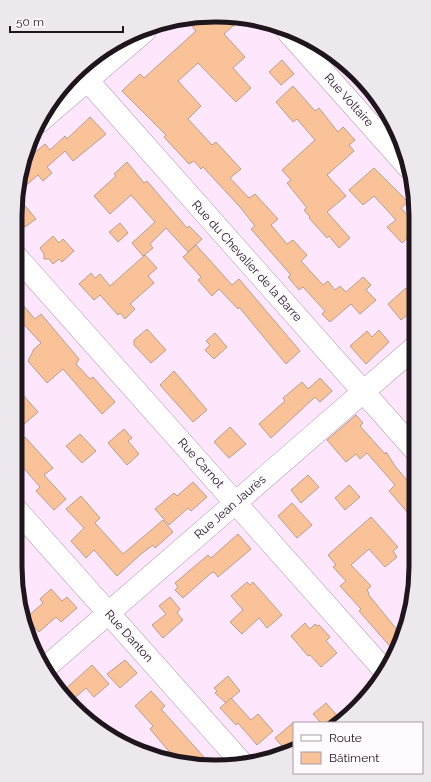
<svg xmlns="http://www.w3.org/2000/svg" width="431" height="782" font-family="Raleway,sans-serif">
<rect width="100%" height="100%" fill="#fee6fd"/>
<g fill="#f9c299" stroke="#b79e8b">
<path d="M243,17l-19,17 21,23 -12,11 18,20 -15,14 -38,-39 -20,18 23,25 -13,13 24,26 4,-3 25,27 -11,9 19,20 6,-4 23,25 -7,6 16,19 6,-4 14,15 -6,6 22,24 5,-4 7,9 5,-4 6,6 17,-15 8,8 -5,5 10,10 -16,14 -9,-10 -21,18 -8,-8 3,-3 -22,-24 -4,3 -11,-13 3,-2 -40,-46 4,-3 -15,-19 -37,-40 -2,2 -7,-8 -5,3 -25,-27 2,-2 -44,-44 18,-17 4,4 52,-47 -9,-11z"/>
<path d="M282,60l12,14 -13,11 -12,-13z"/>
<path d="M293,86l22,25 4,-3 19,24 5,-5 12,13 -6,5 5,6 -27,24 19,21 -19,16 23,26 -11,10 -10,-12 -2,2 -18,-20 1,-1 -6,-7 3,-2 -20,-25 4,-3 -9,-10 33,-30 -18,-21 -4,3 -17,-20z"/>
<path d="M90,117l16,17 -33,27 -8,-10 -18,16 5,6 -9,8 -5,-6 -21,18 4,-24 7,-6 -3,-2 20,-17 5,6 15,-14 2,3z"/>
<path d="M127,162l17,21 3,-2 40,47 2,-2 13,13 -14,13 -22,-24 -16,16 3,4 -10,8 -11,-13 23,-21 -24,-27 -21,19 -16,-18 22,-20 -2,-2z"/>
<path d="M374,168l34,34 -7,6 13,15v9l-12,11 -15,-16 9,-7 -22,-24 -11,9 -14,-15z"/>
<path d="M17,196l19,23 -11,8 -10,-12z"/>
<path d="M120,223l8,10 -10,9 -9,-10z"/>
<path d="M53,236l6,7 4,-4 11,12 -12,11 -3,-3 -6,5 -4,-5h-5v-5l-4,-6z"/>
<path d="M196,245l36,40 7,-6 61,72 -14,13 -47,-57 -1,2 -19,-20 -7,7 -14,-16 3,-3 -18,-20z"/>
<path d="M145,255l12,13 -9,8 6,7 -24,21 5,5 -10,10 -5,-6 -2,2 -18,-20 -6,5 -15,-16 12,-11 4,5 5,-4 10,12z"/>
<path d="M406,288l9,10v11l-14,11 -13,-16z"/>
<path d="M15,296l20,23 6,-5 38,45 -3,5 14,15 3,-2 22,25 -13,12 -39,-45 -16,14 -19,-22 6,-12 7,-6 -26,-28z"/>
<path d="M147,329l19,21 -15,13 -17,-18v-5z"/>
<path d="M379,330l10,12 -23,22 -16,-18 17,-15 5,6z"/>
<path d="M215,333l12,14 -13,12 -9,-9 5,-5 -4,-4z"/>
<path d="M174,371l33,39 -14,12 -33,-37z"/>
<path d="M320,378l12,13 -12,11 -5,-5 -44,41 -12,-14 26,-23 -2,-3 19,-16 6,7z"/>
<path d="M15,386l23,26 -23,20z"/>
<path d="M356,415l7,8 -3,3 25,28 1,-2 9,14 20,24v31l-26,-30 6,-6 -28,-32 -7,6 -4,-5 -10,8 -19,-22z"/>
<path d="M230,427l16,17 -17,14 -15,-16z"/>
<path d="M124,429l8,9 -4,3 11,13 -12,11 -19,-22z"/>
<path d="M80,434l16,17 -14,12 -16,-17z"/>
<path d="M25,437l28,31 -9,7 22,24 -12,11 -18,-19 4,-4 -18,-21 2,-1 -9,-11v-8z"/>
<path d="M308,475l11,12 -18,16 -10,-13z"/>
<path d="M193,482l14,15 -16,14 -3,-3 -19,17 -14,-16 19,-16 3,3z"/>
<path d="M349,485l11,12 -15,13 -10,-12z"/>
<path d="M81,496l19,22 -5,5 28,31 40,-34 10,12 -18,16 -2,-3 -12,9 -24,22 -23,-26 -8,8 -15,-17 13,-13 -18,-19z"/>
<path d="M292,503l20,22 -15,13 -19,-22z"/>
<path d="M371,517l27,30 -5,4 4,6 -12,10 -16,-18 -18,16 20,21 -4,4 2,3 -1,1 34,42 -7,16 -36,-41 2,-2 -21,-23 6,-5 -13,-14 3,-2 -8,-10z"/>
<path d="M238,534l13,15 -33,28 -4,-5 -3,1 -28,25 -8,-8 3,-3 -3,-4 33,-28 3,3z"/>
<path d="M247,582l3,3 3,-3 29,33 -15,13 -8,-10 -17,16 -12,-12 13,-12 -12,-14z"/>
<path d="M51,589l11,12 5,-4 10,11 -16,14 -5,-5 -17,15 -13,-14 17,-15 -3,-4z"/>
<path d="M170,597l10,12 -3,4 6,7 -20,18 -11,-13 14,-11 -7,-8z"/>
<path d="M305,623l5,6 5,-5 2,2 2,-1 11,12 -4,4 11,12 -16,14 -11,-12 -2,1 -17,-20z"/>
<path d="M125,660l12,13 -17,15 -13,-14z"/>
<path d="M92,665l17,19 -15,13 -8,-9 -16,14 -9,-9z"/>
<path d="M228,676l12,15 -14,12 -11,-10 2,-2 -3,-3z"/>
<path d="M151,691l14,15 -4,3 50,56 -33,-3 -28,-33 3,-3 -18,-20z"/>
<path d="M231,698l20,22 7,-6 15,17 -16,14 -19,-22 -2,2 -16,-17z"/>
<path d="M326,703l16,18 -4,2h-17l-8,-9z"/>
<path d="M294,722v29l-6,2 -13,-15z"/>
</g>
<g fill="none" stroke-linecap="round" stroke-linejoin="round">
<defs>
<g id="minor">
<path d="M288,32l121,136"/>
<path d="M80,72l335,378"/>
<path d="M39,122l106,-91"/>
<path d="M15,255l370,416"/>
<path d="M15,508l227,255"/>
<path d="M45,668l370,-321"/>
</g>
</defs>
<use href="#minor" stroke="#b69fb5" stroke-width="23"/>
<use href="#minor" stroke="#fff" stroke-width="22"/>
</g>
<g text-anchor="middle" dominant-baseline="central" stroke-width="3" stroke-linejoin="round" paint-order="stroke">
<g font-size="12" fill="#1e151d" stroke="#fffaff">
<text transform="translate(349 100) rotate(48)">Rue Voltaire</text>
<text transform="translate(247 261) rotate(48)">Rue du Chevalier de la Barre</text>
<text transform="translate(201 463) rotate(48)">Rue Carnot</text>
<text transform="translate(230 507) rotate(-41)">Rue Jean Jaurès</text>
<text transform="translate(129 636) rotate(48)">Rue Danton</text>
</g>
</g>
<path d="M0 0H431V782H0ZM215 22H216A193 193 0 0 1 409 215V567A193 193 0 0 1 216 760H215A193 193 0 0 1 22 567V215A193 193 0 0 1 215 22Z" fill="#ede8ed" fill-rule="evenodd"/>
<path fill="none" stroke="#1e151d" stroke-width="5" d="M215 22H216A193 193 0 0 1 409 215V567A193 193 0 0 1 216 760H215A193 193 0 0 1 22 567V215A193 193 0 0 1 215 22Z"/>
<rect x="293" y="722" width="130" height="52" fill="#fffaff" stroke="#a59ea5"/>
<rect x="301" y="735" width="20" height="6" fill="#ffffff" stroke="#a59ea5"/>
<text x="329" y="742" font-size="12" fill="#1e151d">Route</text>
<rect x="301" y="752" width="20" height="12" fill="#f9c299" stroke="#a59ea5"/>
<text x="329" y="762" font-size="12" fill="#1e151d">Bâtiment</text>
<path d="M10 26v6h113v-6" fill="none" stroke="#1e151d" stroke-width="2"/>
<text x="16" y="26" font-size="12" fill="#1e151d" stroke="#fffaff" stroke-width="3" paint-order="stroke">50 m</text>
</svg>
